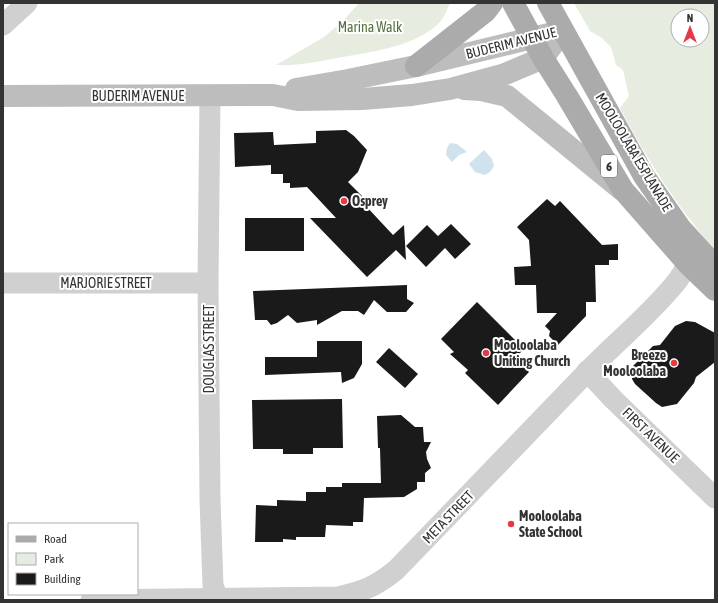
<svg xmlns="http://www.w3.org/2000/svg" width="718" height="603" font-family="'Asap Condensed',sans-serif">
<rect width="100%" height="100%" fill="#fff"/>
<g fill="#e6ecdf" fill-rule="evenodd">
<path d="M359,3h91c-4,9 -7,17 -14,23 -27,22 -66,26 -99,32 -22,4 -39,8 -61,7l48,-28 19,-16z"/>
<path d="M574,3h141v247c-8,-8 -16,-19 -23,-28 -28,-36 -51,-74 -72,-114l9,-12 -6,-26 -7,-5 -5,-18 -9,-9 -12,-7zM678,16h24v24h-24z"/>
</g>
<g fill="#cfe2ee">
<path d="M450,143l7,1 10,8 -8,3 -7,7 -6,-7 1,-7z"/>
<path d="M484,150l8,9 2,7 -4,6 -5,3 -10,-3 -6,-8z"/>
</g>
<g fill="#1a1a1a">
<path d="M346,130l8,6 13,14 -9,22 -10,10 20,20 -3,3 28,30 11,-10 2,35 -10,-10 -29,27 -57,-59h26l-29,-31 -17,1v-5h-7v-9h-12v-9l-36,2 -1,-34 39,-1 1,13 42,-2v-12z"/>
<path d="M547,199l8,7 5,-5 42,44 16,-1v16h-9v5h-14l1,37h-10v14l-28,29 -9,-9 1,-5 -5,-5 12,-13h-20l-1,-28h-21l-1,-18 17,-1 -2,-26 -12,-13z"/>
<rect x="245" y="218" width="59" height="33"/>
<path d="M451,224l20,20 -16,15 -10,-11 -19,19 -20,-21 21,-21 11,11z"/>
<path d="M407,285v14l7,4 -8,9h-19l-13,-12 -10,15 -6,-4h-16l-25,14v-5l-20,3 -9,-8 -11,8 -6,2 -4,-5h-12l-2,-29z"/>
<path d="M477,302l47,47 -7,7 7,8v3l5,5 -31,33 -33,-32 3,-3 -18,-16 4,-2 -13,-13z"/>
<path d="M686,321l9,1 20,11v29l-19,15 -2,6 -17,21 -15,3 -6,-4 -21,-19 -3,-5 1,-13 20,-20 7,-1 15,-19z"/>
<path d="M317,341h45v23l-8,14 -12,5 -1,-11 -76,3v-18h52z"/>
<path d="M389,348l29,26 -13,14 -29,-26z"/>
<path d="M342,399l1,49h-30v6h-30v-5h-30l-1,-49z"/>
<path d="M401,415l14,12h8l1,15h7l-5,10 1,7 4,9 -6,5v9h-8v7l-13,8 -40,1 -1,24h-10v4l-27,-1 -1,12h-29v3l-13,-1v3h-28l1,-37 21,1v-6l29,1v-9h20v-5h16v-4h39l-1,-35h-2l-1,-32z"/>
</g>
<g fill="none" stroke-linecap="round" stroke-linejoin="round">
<g stroke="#d0d0d0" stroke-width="21">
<path d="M3,25l24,-22"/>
<path d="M210,96l-2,187 2,216 3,87 6,14"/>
<path d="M3,283h205"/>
<path d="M587,371l26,28 102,99"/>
<path d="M91,600l247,-3c26,-6 37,-10 58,-27 64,-66 127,-132 191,-198 30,-31 64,-58 91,-92 7,-10 14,-22 10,-33"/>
</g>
<g stroke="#bdbdbd" stroke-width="22">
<path d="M296,89l52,-9 68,-14 133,-32"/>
<path d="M464,89l17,1 26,6 115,94"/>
<path d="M3,96l270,-1 25,5 64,-1 50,-4 38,-6 55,-15 38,-16 20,-27"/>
</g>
<g stroke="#ababab" stroke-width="22">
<path d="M513,3l30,55 24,38 56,94 65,74 27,26"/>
<path d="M548,3l96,173 37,53 34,37"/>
<path d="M416,66l70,-55 6,-8"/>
</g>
</g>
<g fill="#e63946" stroke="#fff" stroke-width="1.5">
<circle cx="344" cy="201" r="4"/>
<circle cx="486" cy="353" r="4"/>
<circle cx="674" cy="363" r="4"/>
<circle cx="511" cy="524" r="4"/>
</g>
<g text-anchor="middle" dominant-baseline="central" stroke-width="4" stroke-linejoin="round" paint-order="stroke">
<rect fill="#fff" stroke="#707070" stroke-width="1" x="601" y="155" width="16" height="22" rx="3"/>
<g font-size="13" font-weight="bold" fill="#333">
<text x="609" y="166">6</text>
</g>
<g font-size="14" fill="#56703f" stroke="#fff">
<text x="370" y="27">Marina Walk</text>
</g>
<g font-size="14" fill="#333" stroke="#fff">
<text transform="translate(511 43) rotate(-14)">BUDERIM AVENUE</text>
<text x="138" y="96">BUDERIM AVENUE</text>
<text transform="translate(634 152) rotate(59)">MOOLOOLABA ESPLANADE</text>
<text x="106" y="283">MARJORIE STREET</text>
<text transform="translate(209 349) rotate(-90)">DOUGLAS STREET</text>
<text transform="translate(651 435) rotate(44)">FIRST AVENUE</text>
<text transform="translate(448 517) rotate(-46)">META STREET</text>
</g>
<g font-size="14" font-weight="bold" fill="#333" stroke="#fff" text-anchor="start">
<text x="352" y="201">Osprey</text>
<text x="494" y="345">Mooloolaba<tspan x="494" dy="16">Uniting Church</tspan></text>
<text x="666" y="355" text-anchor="end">Breeze<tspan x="666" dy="16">Mooloolaba</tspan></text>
<text x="519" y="516">Mooloolaba<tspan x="519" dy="16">State School</tspan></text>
</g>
</g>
<rect width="718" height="603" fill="none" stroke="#333333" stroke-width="8"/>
<rect x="8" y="523" width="130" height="72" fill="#ffffff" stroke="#adadad"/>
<rect x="16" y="536" width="20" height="6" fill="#ababab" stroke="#adadad"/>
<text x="44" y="543" font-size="12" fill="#333333">Road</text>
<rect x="16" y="553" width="20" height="12" fill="#e6ecdf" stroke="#adadad"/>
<text x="44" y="563" font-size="12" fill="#333333">Park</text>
<rect x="16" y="573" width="20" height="12" fill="#1a1a1a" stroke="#adadad"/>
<text x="44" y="583" font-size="12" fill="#333333">Building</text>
<g transform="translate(690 28)"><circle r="19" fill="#ffffff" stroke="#adadad"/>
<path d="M0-3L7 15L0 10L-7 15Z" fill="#e63946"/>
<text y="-6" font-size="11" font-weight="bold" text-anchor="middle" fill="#333333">N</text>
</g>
</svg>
